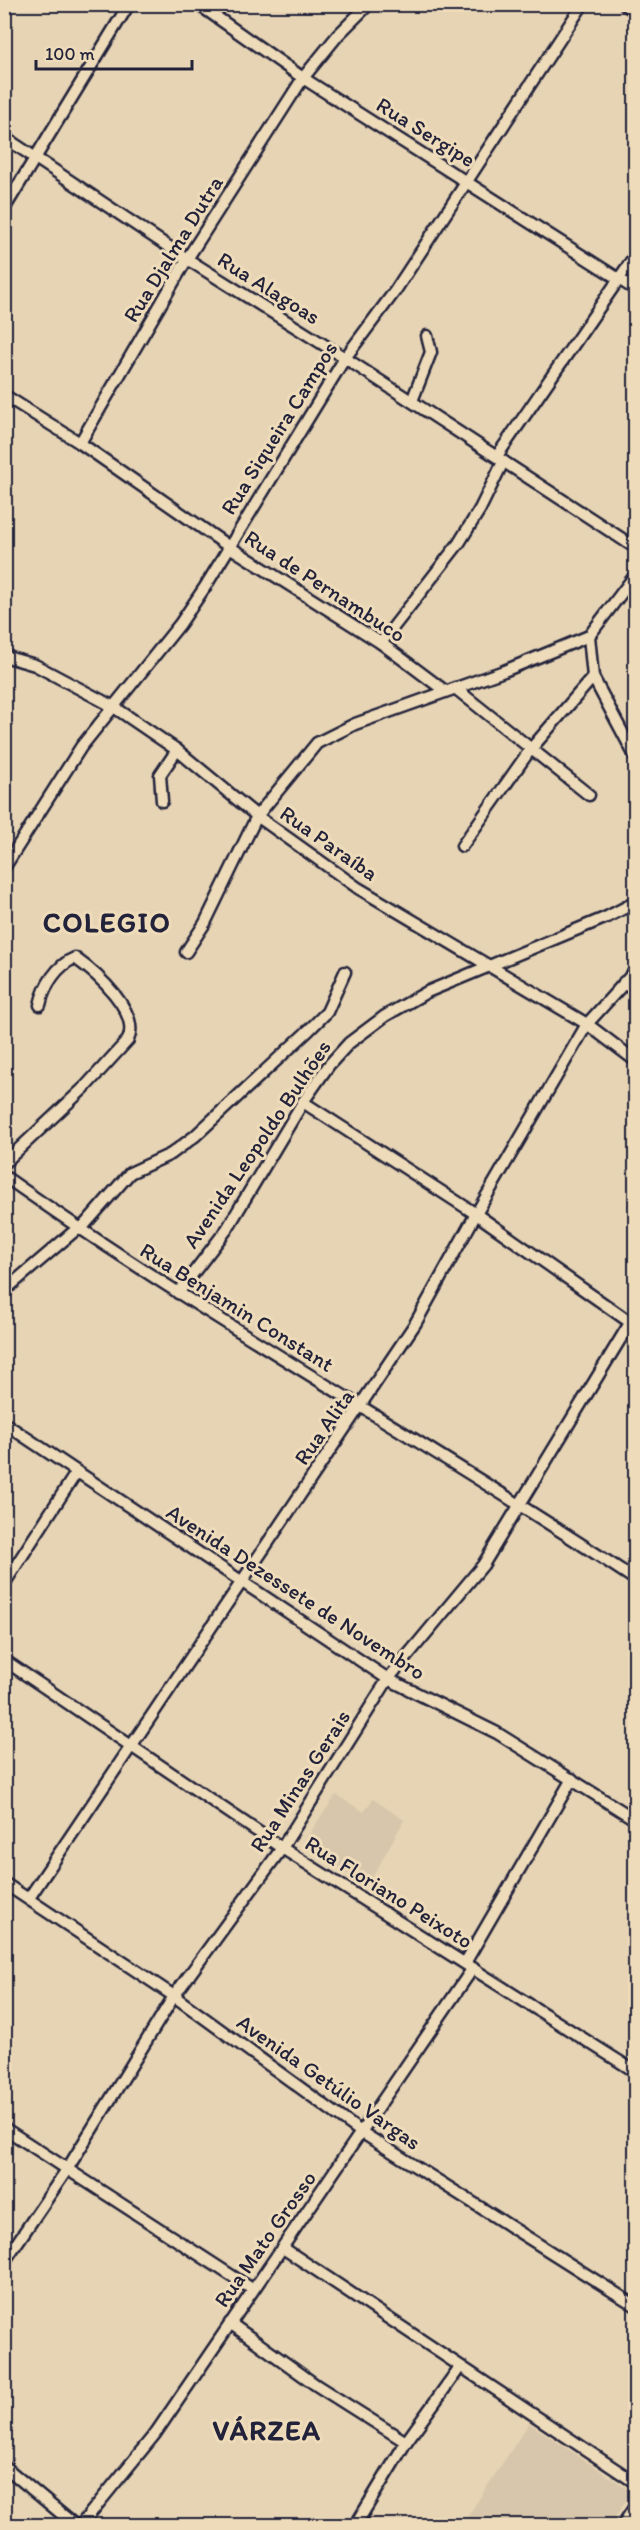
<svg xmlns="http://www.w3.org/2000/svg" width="640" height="2530" font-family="Itim,sans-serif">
<rect width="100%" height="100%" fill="#e6d4b4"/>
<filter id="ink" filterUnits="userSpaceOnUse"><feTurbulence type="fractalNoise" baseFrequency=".0167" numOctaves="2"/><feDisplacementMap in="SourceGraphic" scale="12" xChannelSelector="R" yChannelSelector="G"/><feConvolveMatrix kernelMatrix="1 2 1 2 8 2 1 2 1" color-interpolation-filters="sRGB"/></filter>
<g filter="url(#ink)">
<g fill="#d7c6ab">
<path d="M336,1795l28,17 9,-13 31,21 -37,67 -64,-44z"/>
<path d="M529,2423l103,69 -22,33h-148z"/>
</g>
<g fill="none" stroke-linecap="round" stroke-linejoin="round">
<defs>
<g id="minor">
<path d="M198,4l105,74 333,212"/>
<path d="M624,4l12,8"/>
<path d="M4,137l183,122 158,99 291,190"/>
<path d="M4,209l125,-205"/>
<path d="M4,395l76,48 148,103 153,97 64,48"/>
<path d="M412,401l19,-49 -4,-16"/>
<path d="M80,443l107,-184 116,-181 35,-43 31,-31"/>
<path d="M497,456l139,-202"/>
<path d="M636,574l-47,62 4,41 43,81"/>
<path d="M381,643l78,-100 21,-34 23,-47"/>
<path d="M4,656l31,9 79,42 63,43 80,66 101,72 229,136 49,37"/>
<path d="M455,688l134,107"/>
<path d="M162,801l-2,-26 17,-25"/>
<path d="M462,846l68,-96 63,-73"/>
<path d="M4,868l77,-121 99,-123 25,-37 140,-229 50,-67 188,-287"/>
<path d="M186,952l19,-29 52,-107 60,-73 38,-19 149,-53 85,-35"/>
<path d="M624,982l12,11"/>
<path d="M303,1102l173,112 158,111"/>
<path d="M4,1163l81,-76 43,-47c13,-28 -32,-67 -53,-82 -18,7 -31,28 -35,47"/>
<path d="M4,1176c205,145 424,266 632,404"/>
<path d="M80,1230l50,-57 41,-19 24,-18 114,-106 18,-18 18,-40"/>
<path d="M4,1291l74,-63"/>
<path d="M178,1293l49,-64 76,-127 26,-37 20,-22 36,-27 42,-24 180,-75 29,-15"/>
<path d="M4,1423l384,256 109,54 139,87"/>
<path d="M4,1584l72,-111"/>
<path d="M4,1660l278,188 354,224"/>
<path d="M4,1883l170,113 187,136 275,174"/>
<path d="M29,1898l386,-574 61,-110 111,-190 49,-54"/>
<path d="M465,1963l107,-184"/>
<path d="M4,2128l248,161"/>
<path d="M283,2248l353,235"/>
<path d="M4,2262l64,-94 106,-172 108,-148 106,-169 95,-114 147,-242"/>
<path d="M230,2323l86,62 90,57"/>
<path d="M4,2466l72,60"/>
<path d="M80,2526l75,-92 318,-466"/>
<path d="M355,2526l51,-84 54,-75"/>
<path d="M622,2526l14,-21"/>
</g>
</defs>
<use href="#minor" stroke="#22223b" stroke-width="15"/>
<use href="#minor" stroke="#eedbb9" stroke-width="10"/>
</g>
</g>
<g text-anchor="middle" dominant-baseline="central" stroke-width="6" stroke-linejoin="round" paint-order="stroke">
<g font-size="22" fill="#22223b" stroke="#eedbb9">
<text transform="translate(426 132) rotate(32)">Rua Sergipe</text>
<text transform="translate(173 249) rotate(-58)">Rua Djalma Dutra</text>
<text transform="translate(269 288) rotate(32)">Rua Alagoas</text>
<text transform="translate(279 428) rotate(-58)">Rua Siqueira Campos</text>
<text transform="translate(325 586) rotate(33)">Rua de Pernambuco</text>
<text transform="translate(329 843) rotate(35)">Rua Paraíba</text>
<text transform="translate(257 1144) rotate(-56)">Avenida Leopoldo Bulhões</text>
<text transform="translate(237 1307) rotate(32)">Rua Benjamin Constant</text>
<text transform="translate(324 1427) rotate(-55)">Rua Alita</text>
<text transform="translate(296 1592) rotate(33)">Avenida Dezessete de Novembro</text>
<text transform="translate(300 1781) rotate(-57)">Rua Minas Gerais</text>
<text transform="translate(389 1892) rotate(32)">Rua Floriano Peixoto</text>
<text transform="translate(329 2082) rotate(35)">Avenida Getúlio Vargas</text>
<text transform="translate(265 2239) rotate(-55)">Rua Mato Grosso</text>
</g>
<g font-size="28" font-weight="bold" letter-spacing="1.5" fill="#22223b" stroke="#eedbb9">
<text x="107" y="922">COLEGIO</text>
<text x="267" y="2430">VÁRZEA</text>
</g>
</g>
<rect width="640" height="2530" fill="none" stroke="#eedbb9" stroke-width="24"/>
<rect x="12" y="12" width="616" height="2506" fill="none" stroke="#22223b" stroke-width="2" filter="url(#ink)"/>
<path d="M36 60v9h156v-9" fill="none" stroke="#22223b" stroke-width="3"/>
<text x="45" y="60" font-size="18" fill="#22223b" stroke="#eedbb9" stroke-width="4.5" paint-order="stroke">100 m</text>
</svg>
